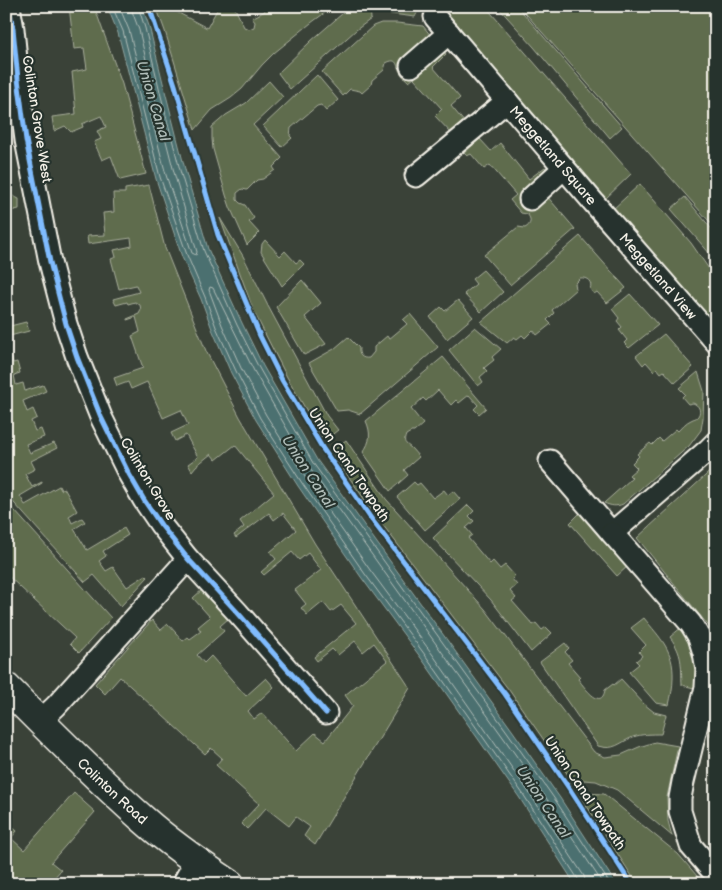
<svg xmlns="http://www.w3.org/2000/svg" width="722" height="890" font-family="'Balsamiq Sans',sans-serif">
<rect width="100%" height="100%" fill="#3a4238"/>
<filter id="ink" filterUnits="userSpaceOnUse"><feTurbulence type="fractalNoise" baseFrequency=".02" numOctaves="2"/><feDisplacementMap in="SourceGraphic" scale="10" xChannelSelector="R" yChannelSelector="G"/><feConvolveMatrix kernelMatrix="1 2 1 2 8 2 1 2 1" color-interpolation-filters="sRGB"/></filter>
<g filter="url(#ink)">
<g fill="#5e6c4e" stroke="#a9ae9b">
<path d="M69,6h25l28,78 24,90 -26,6 -9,-24 -9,4 -8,-18 7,-3 -4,-8 9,-4 -5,-11 -19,8 1,3 -12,5 -6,-6 -11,5 -2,-14 24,-3 -4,-42 15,-3 -3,-21 -10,1z"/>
<path d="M156,6h18l-1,4 34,18 12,-22h15l10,21 5,2 5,-2 1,-5 -3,-4 13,-7 -2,-5h71l-23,17 -37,30 -12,12 -20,24 -11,9 -19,12 -17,20 -30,-99z"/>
<path d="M351,6h19l1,13 -15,11 -66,59 -12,-16 33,-32z"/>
<path d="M382,6h33c4,4 2,7 0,11l-31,-4z"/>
<path d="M444,6h41l146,168 -27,26 -165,-191z"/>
<path d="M497,6h20l105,121 -12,11 -76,-91z"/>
<path d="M519,6h197v223z"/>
<path d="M381,23h16l26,3c8,9 15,19 23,28l-13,13 27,31 -9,8 14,17 -13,11 -17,-18 7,-7 -28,-31 -5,4c-3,-3 -7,-6 -9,-10 -4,-7 -2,-15 -14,-9l-2,7 -12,10 -1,5 -9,8 -2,-2 -10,-2 -7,7 -21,-24 51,-46z"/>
<path d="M317,75l21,25 -12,11 -5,-6 -4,1 -26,22 -1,8 2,2 -10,9 -19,-21z"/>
<path d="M269,81l14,16 -30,28 29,33 -9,9 2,3 -12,9 -6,1 -10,10 -5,-1 -5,4v7l3,3 5,2 9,13 -5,4 10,11 -12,12 -17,-38 -4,-12 -13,-46 -1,-10v-12l14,-12 20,-12z"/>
<path d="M480,139l11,12 9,-8 29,36 16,-12 4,6 -3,22 29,34 -65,56 -26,-30 34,-28 7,1c6,-3 7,-9 2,-14l-6,-1 -11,-13 6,-5 -26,-30 -6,4 -13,-15 -4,2 -3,-3z"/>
<path d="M640,184l51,59 18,26 7,16v45l-104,-120z"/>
<path d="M149,185l16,63 41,103 34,66 75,127 95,144 -95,157 -11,-9 6,-9 -14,-10 -7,9 -23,-18 -19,21 -6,-6 18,-19 -43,-39 6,-7 -11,-10 -6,6 -85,-77 -15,17 -10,-10 57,-64 9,10 7,-6 15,17 5,-4 2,2 11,-8 -3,-4 12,-10 -17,-19 10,-9 26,29 -9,8 4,5 -27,24 7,8 7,-7 35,40 20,-18 8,9 -26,24 6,8 8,-6 34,38 19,-18 10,8 28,-35 -8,-11 42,-34 -13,-18 -11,9 -8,-11 -17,14 -6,-6 -15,12 -3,-4 42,-34 -15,-18 -10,7 -8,-10 -16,13 -6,-7 5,-4 -11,-14 26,-20 -13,-17 -9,7 -7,-8 -28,23 -3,-3 15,-13 -6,-7 26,-22 -13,-17 -9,7 -5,-7 -33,25 -2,-3 10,-8 -4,-6 34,-28 -39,-48 -19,15 -5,-6 -15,12 -4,5 -4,-7 10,-7 -12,-22 -11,6 -4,-8 17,-8 -7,-15 -18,8 -16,-36 -16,7 -3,-7 -11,4 -3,-8 29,-10 -11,-32 8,-4 -4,-15 -9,3v-1l12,-5 2,-4 -1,-5 -5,-3 -7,2 -1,-2 -11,3 -3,-6 26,-7 -3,-7 -17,4 -8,-30 5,-2 -2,-7 18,-4 -1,-8 -43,6 -1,-8 18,-1 -2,-22 11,-1 -1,-19h12v-4z"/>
<path d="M6,190l1,3 12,6v10l-13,3z"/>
<path d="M685,197l31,37v33l-5,-12 -40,-46z"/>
<path d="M220,218l23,38 25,50 59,110 11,14 -9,7h-7l-35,-60 -33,-65z"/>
<path d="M580,236l46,52 -19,15 -10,-11 -3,2 -4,-5c3,-7 -3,-12 -10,-11l-5,5 1,6 -24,21 2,3 -7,7 4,4 -14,11 -4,-5 -8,8 -3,-3 -5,4 -3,-2 -7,6 -26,-21z"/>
<path d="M265,240l15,16 5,-5 11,12 4,-3 4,4 -22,22 -21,-34 1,-8z"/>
<path d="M483,270l20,22 -22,20 -17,-18 12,-10 -4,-5z"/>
<path d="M302,280l19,23 -16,14 21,27 -22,11 -28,-48z"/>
<path d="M630,294l28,31 -29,23 -5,-5 3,-3 -8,-10 3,-3 -5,-6 2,-3 -7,-9z"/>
<path d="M458,300l15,17 -26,22 -17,-22 11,-10 4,4z"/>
<path d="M410,314l28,33 -78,67 -12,-4 -11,1 -28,-48 25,-14 14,-12 11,11c-1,7 3,11 10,10l5,-6v-5l13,-11 2,3 18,-15 -4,-4z"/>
<path d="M26,322l3,9 -23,6v-10z"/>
<path d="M475,327l26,22 -9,8 2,3 -10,8 3,3 -7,6 3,5 -5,4 -29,-36z"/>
<path d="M664,334l29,33 -18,16 -11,-12 -3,2 -4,-5 -3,3 -8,-9 -3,3 -7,-9z"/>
<path d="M11,356l2,7 4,-1 3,11 -6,2 2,10 7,-2 2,8 18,-6 3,6 -23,10 4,11 6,-3 4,9 -6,3 4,10 6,-2 3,8 -18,7 4,9 24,-10 3,5 -26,13 4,8 -10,5 7,13 10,-5v1l-22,13 5,9 34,-19 2,4 3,-2 13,23 -8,5 3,7 10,-5 3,4 -11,7 13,21 37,-22 4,7 -25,16 3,5 -7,5 7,10 7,-4 14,20 19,-12 2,2 -27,29 -27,-31 -9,7 -79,-88v-137z"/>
<path d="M443,357l43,51 -7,6 -5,-5 4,-4 -9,-10 -10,8 -3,-3 -5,5 -13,-15 -12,11 -3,-3 -12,11 12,15 -9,8h-3l-5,3c-3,8 -1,8 5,13 3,3 5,6 8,9l-15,13 4,5 -18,16 -27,-39c8,-10 8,-20 3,-31z"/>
<path d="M698,372l6,19 -1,27 -2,12 -12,16 -66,58c-7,3 -12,2 -19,-1l28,-25 -3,-3 8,-7 -5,-5 7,-7 -2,-2 13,-11 2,2 7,-7 3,3 14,-12 2,2c4,-4 8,-9 13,-11 3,-2 5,-1 7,-4 4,-6 0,-11 -5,-13l-5,1 -6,-7 3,-3 -6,-6z"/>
<path d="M346,440l40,59 99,110 109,143 11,5 16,-2 18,-8 16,-5 23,4 -11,51 1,24 4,15 -55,-46 -21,-9 -25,-2 -62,-89 -133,-174 -41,-59 -2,-7z"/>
<path d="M716,466v169l-79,-97z"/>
<path d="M414,482l3,3 3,-2 13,15 11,-8 4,5 5,-4 7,8 -35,31 -28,-33z"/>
<path d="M6,501l105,117 -32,35 -9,-9 5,-6 -69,-64z"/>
<path d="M468,505l6,6 -5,5 5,5 -8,7 6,7 -4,3 22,26 3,-3 7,8 5,-4 10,11 -3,3 5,6 -7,6 6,7 -4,3 21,24 3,-2 6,7 4,-3 6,6 -21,19 -40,-52 -58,-62z"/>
<path d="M582,511l47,54 -12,11 -47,-53z"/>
<path d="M644,618c16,20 30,32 29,60 0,9 -2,18 -4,27l-13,-2 -27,-31 10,-8 -3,-3 6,-5 -3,-4 7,-7 -15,-17z"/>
<path d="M683,626l13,25 2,38 -16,-4c-1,-21 1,-30 -12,-48z"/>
<path d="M565,643l4,5 -4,4 7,8 -4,3 12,14 -2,2c5,6 23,33 27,11l8,-6 1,1 7,-6 23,25 10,8 12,3 -5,19c-10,0 -19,0 -28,3 -14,6 -19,14 -35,9l-58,-84z"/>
<path d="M716,714v20l-5,3 -2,-12z"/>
<path d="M74,793l21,19 -44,50 10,8 -8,9 6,5h-47l-6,-5v-57l11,9 -6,7 13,12z"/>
<path d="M580,793l24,1 74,60 26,30h-67l-54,-84z"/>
</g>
<path fill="#4b7070" stroke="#8fa4a0" d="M107,6h35l7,20 17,69 20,78 22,76 34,74 21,43 54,94 195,270 48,68 56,86h-41l-56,-87 -95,-135 -63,-85 -63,-91 -42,-66 -25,-47 -19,-44 -11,-30 -19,-42 -26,-78 -38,-146z"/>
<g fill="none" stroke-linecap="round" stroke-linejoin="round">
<g stroke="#b0bdb8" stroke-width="1">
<path d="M112,6l11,25 37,146 27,78 18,42 11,30 20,44 24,47 42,65 63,91 63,85 95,135 55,85 1,5"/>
<path d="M119,6l10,24 37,145 26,78 4,2 1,-3 -22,-76 -20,-78 -16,-68 -7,-19v-5"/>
<path d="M138,6l7,22 16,68 20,78 23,77 33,74 22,43 54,95 195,270 48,68 54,83"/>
<path d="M586,884l-2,-8 -56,-85 -95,-136 -63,-85 -63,-90 -41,-65 -25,-47 -19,-43 -13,-35 1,-3 3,1 41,83 54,95 195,271 48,68 52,79"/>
</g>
<defs>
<g id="street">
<path d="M9,6l4,23 5,50 8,61 24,122 16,62 11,33 24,60 28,57 15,26 17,25 27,34 50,54 88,100"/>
<path id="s1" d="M435,17l166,194 115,131"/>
<path d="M411,66l38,-33"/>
<path d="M416,176l91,-75"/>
<path d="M530,199l34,-31"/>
<path d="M550,461l62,72 96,-83 8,-8"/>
<path d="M612,533l79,91 8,13 5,16 3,16 -1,18 -23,95 -3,16v13l11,35 25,29"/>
<path d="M40,721l16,-15 132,-147"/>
<path d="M183,884l13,-23"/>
</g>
<g id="secondary">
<path id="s2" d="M6,687c45,45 90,91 138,133 26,23 56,44 86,64"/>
</g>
</defs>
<use href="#street" stroke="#f4f1e8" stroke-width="25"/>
<use href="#secondary" stroke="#f4f1e8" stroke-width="31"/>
<use href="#street" stroke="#26332d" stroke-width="21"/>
<use href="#secondary" stroke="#26332d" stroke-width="28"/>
<defs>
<g id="cycleway">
<path d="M9,6l4,23 5,50 8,61 24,122 16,62 11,33 24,60 28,57 15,26 17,25 27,34 50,54 88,100"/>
<path d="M149,6l26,79 43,150 42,101 22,44 41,69 49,71 133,174 66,97 60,93"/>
</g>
</defs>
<use href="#cycleway" stroke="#26332d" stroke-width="8"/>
<use href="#cycleway" stroke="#80bcff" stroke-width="5"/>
</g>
</g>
<g text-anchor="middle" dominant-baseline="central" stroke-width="4.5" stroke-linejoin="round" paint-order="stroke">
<g font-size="14" fill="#f4f1e8" stroke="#26332d">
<text transform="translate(37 119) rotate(81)">Colinton Grove West</text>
<text stroke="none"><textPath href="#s1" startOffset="182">Meggetland Square</textPath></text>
<text stroke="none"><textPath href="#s1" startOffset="342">Meggetland View</textPath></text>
<text transform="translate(349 465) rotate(56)">Union Canal Towpath</text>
<text transform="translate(148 479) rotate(59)">Colinton Grove</text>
<text stroke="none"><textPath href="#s2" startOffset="149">Colinton Road</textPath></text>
<text transform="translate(585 793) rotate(56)">Union Canal Towpath</text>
</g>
<g font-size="15" font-style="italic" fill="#b0bdb8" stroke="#26332d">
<text transform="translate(153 101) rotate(73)">Union Canal</text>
<text transform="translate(308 472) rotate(57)">Union Canal</text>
<text transform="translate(543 802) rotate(56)">Union Canal</text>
</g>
</g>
<rect width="722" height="890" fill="none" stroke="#26332d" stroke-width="25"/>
<rect x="12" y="12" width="697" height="865" fill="none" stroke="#f4f1e8" stroke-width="2" filter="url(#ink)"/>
</svg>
